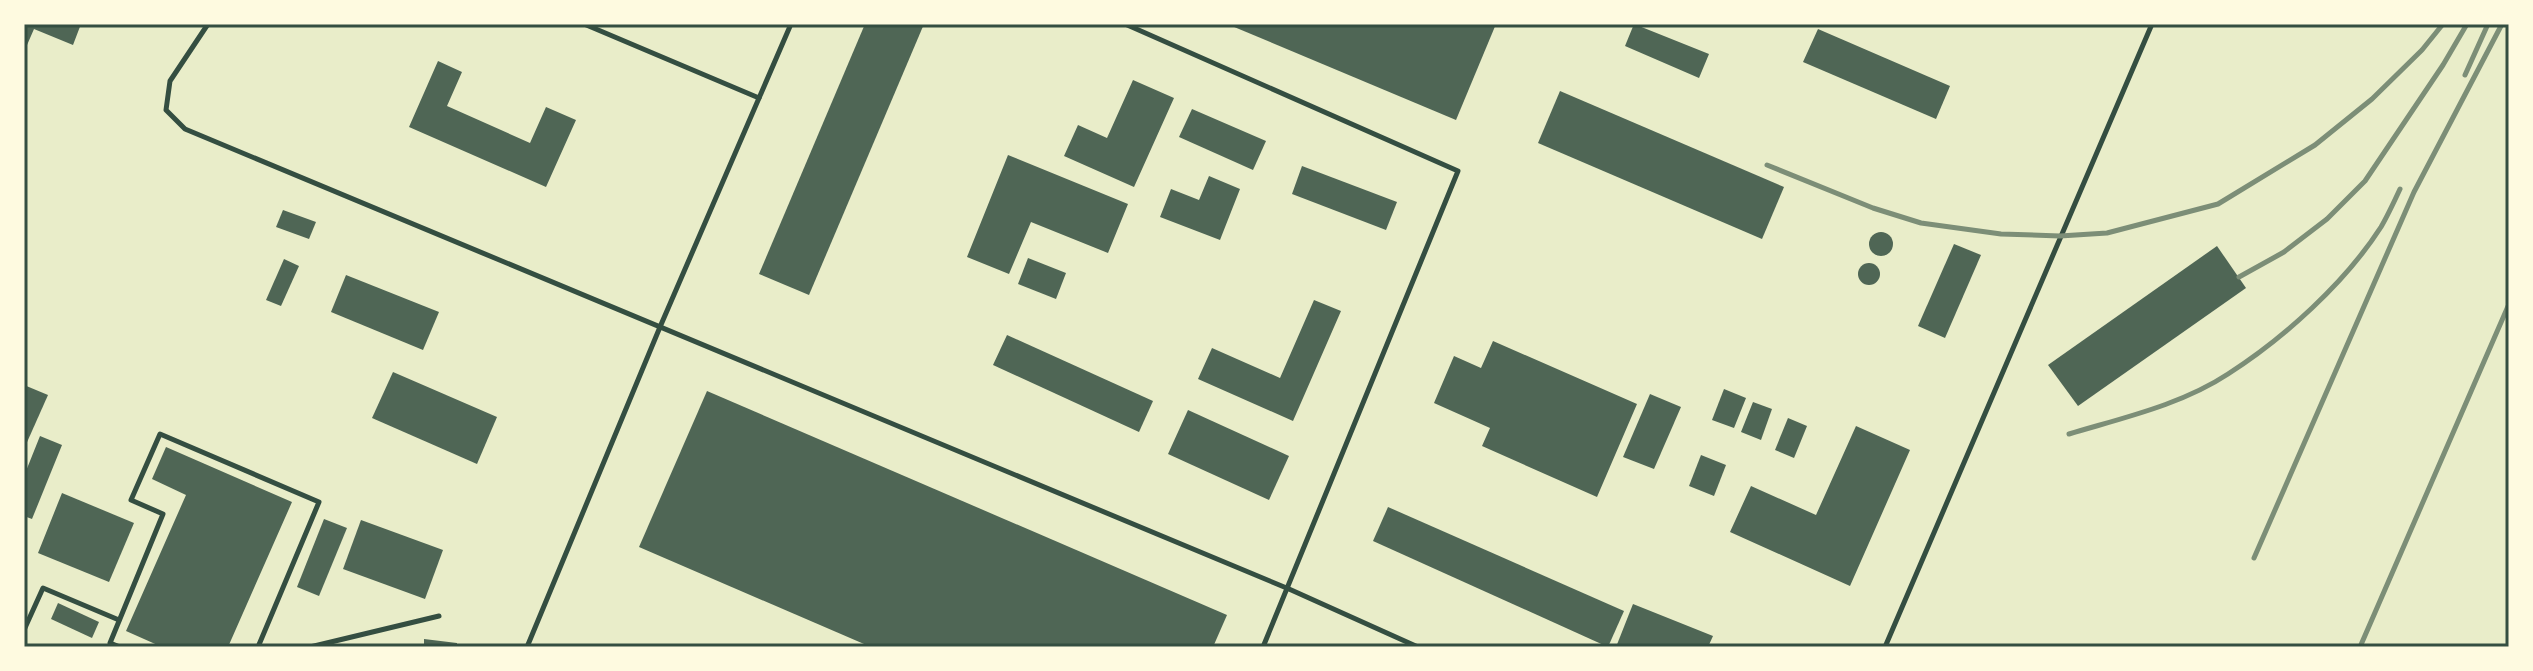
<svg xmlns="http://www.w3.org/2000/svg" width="2533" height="671" font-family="Ubuntu,sans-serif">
<rect width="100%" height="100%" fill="#e9edc9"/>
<g fill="#4f6655">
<path d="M24,24h57l-8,21 -39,-16 -10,23z"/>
<path d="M865,24h59l-115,271 -50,-21z"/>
<path d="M1227,24h269l-40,96z"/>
<path d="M1634,24l75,30 -10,24 -74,-32z"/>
<path d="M1818,29l132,57 -14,33 -133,-57z"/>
<path d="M438,61l24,11 -15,34 83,37 16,-36 30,13 -30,67 -137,-60z"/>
<path d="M1133,80l41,18 -40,89 -70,-31 14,-31 29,13z"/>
<path d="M1560,91l224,96 -22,52 -224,-96z"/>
<path d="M1192,109l74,32 -13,29 -74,-33z"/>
<path d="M1008,155l120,49 -20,49 -77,-31 -22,52 -42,-17z"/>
<path d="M1302,166l95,36 -11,28 -94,-36z"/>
<path d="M1209,176l31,13 -20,51 -60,-23 11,-28 28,11z"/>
<path d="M283,210l33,12 -7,17 -33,-12z"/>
<circle cx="1881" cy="244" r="12"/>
<path d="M1954,244l27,11 -36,83 -27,-12z"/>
<path d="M2217,246l29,42 -168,118 -30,-41z"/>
<path d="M1028,258l38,15 -10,26 -38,-15z"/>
<path d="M284,259l15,7 -18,40 -15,-6z"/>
<circle cx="1869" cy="274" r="11"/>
<path d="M346,275l93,37 -16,38 -92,-38z"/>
<path d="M1314,300l27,11 -48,110 -95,-42 14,-31 68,30z"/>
<path d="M1007,335l146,66 -14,31 -146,-67z"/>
<path d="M1493,341l144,63 -40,93 -115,-51 8,-18 -56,-25 20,-47 27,12z"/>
<path d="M393,372l104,45 -20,47 -105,-46z"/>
<path d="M24,385l24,10 -24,54z"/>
<path d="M1724,389l22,9 -12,30 -22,-8z"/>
<path d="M707,391l520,224 -14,32h-342l-232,-100z"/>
<path d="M1650,394l31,13 -27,62 -31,-12z"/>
<path d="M1753,402l19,7 -11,31 -20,-8z"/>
<path d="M1188,410l101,46 -20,44 -101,-46z"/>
<path d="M1788,418l19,8 -13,32 -19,-8z"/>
<path d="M1856,426l54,24 -60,136 -120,-54 21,-46 65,29z"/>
<path d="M40,436l22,9 -30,74 -8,-3v-40z"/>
<path d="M166,447l126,55 -64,145h-66l-36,-16 60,-136 -34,-16z"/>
<path d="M1701,455l25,10 -12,31 -25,-10z"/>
<path d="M62,493l72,30 -25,59 -71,-29z"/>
<path d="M1388,507l236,104 -16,36 -235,-106z"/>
<path d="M324,519l23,9 -28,68 -22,-9z"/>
<path d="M361,520l82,30 -18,49 -82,-30z"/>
<path d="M58,603l41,19 -7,16 -41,-19z"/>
<path d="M1633,604l80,32 -5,11h-92z"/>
<path d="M424,639l33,4v4h-33z"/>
</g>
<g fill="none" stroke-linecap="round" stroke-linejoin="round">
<g stroke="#344e41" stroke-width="5">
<path d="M208,24l-38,57 -4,29 19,19 1104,460 129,58"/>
<path d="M584,24l175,74"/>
<path d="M1125,24l333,147 -195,476"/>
<path d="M24,630l19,-42 76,32"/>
<path d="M120,647l-10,-4 53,-129 -32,-14 29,-66 159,68 -61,145"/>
<path d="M310,647l129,-31"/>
<path d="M527,647l133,-320 131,-303"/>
<path d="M1885,647l267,-623"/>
</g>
<g stroke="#7c8e77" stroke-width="5">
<path d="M2465,75l23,-51"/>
<path d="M1767,165l106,43 48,15 80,11 59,2 47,-3 111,-29 97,-59 57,-46 50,-49 21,-26"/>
<path d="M2239,277l45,-25 43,-33 38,-38 78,-116 24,-41"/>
<path d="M2069,434c53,-16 112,-29 159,-60 56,-36 117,-91 153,-147 7,-12 13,-25 19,-38"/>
<path d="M2254,558l160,-366 88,-168"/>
<path d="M2360,647l149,-343"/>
</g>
</g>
<rect width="2533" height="671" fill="none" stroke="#fefae0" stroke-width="52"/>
<rect x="26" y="26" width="2481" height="619" fill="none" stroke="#344e41" stroke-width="3"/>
</svg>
